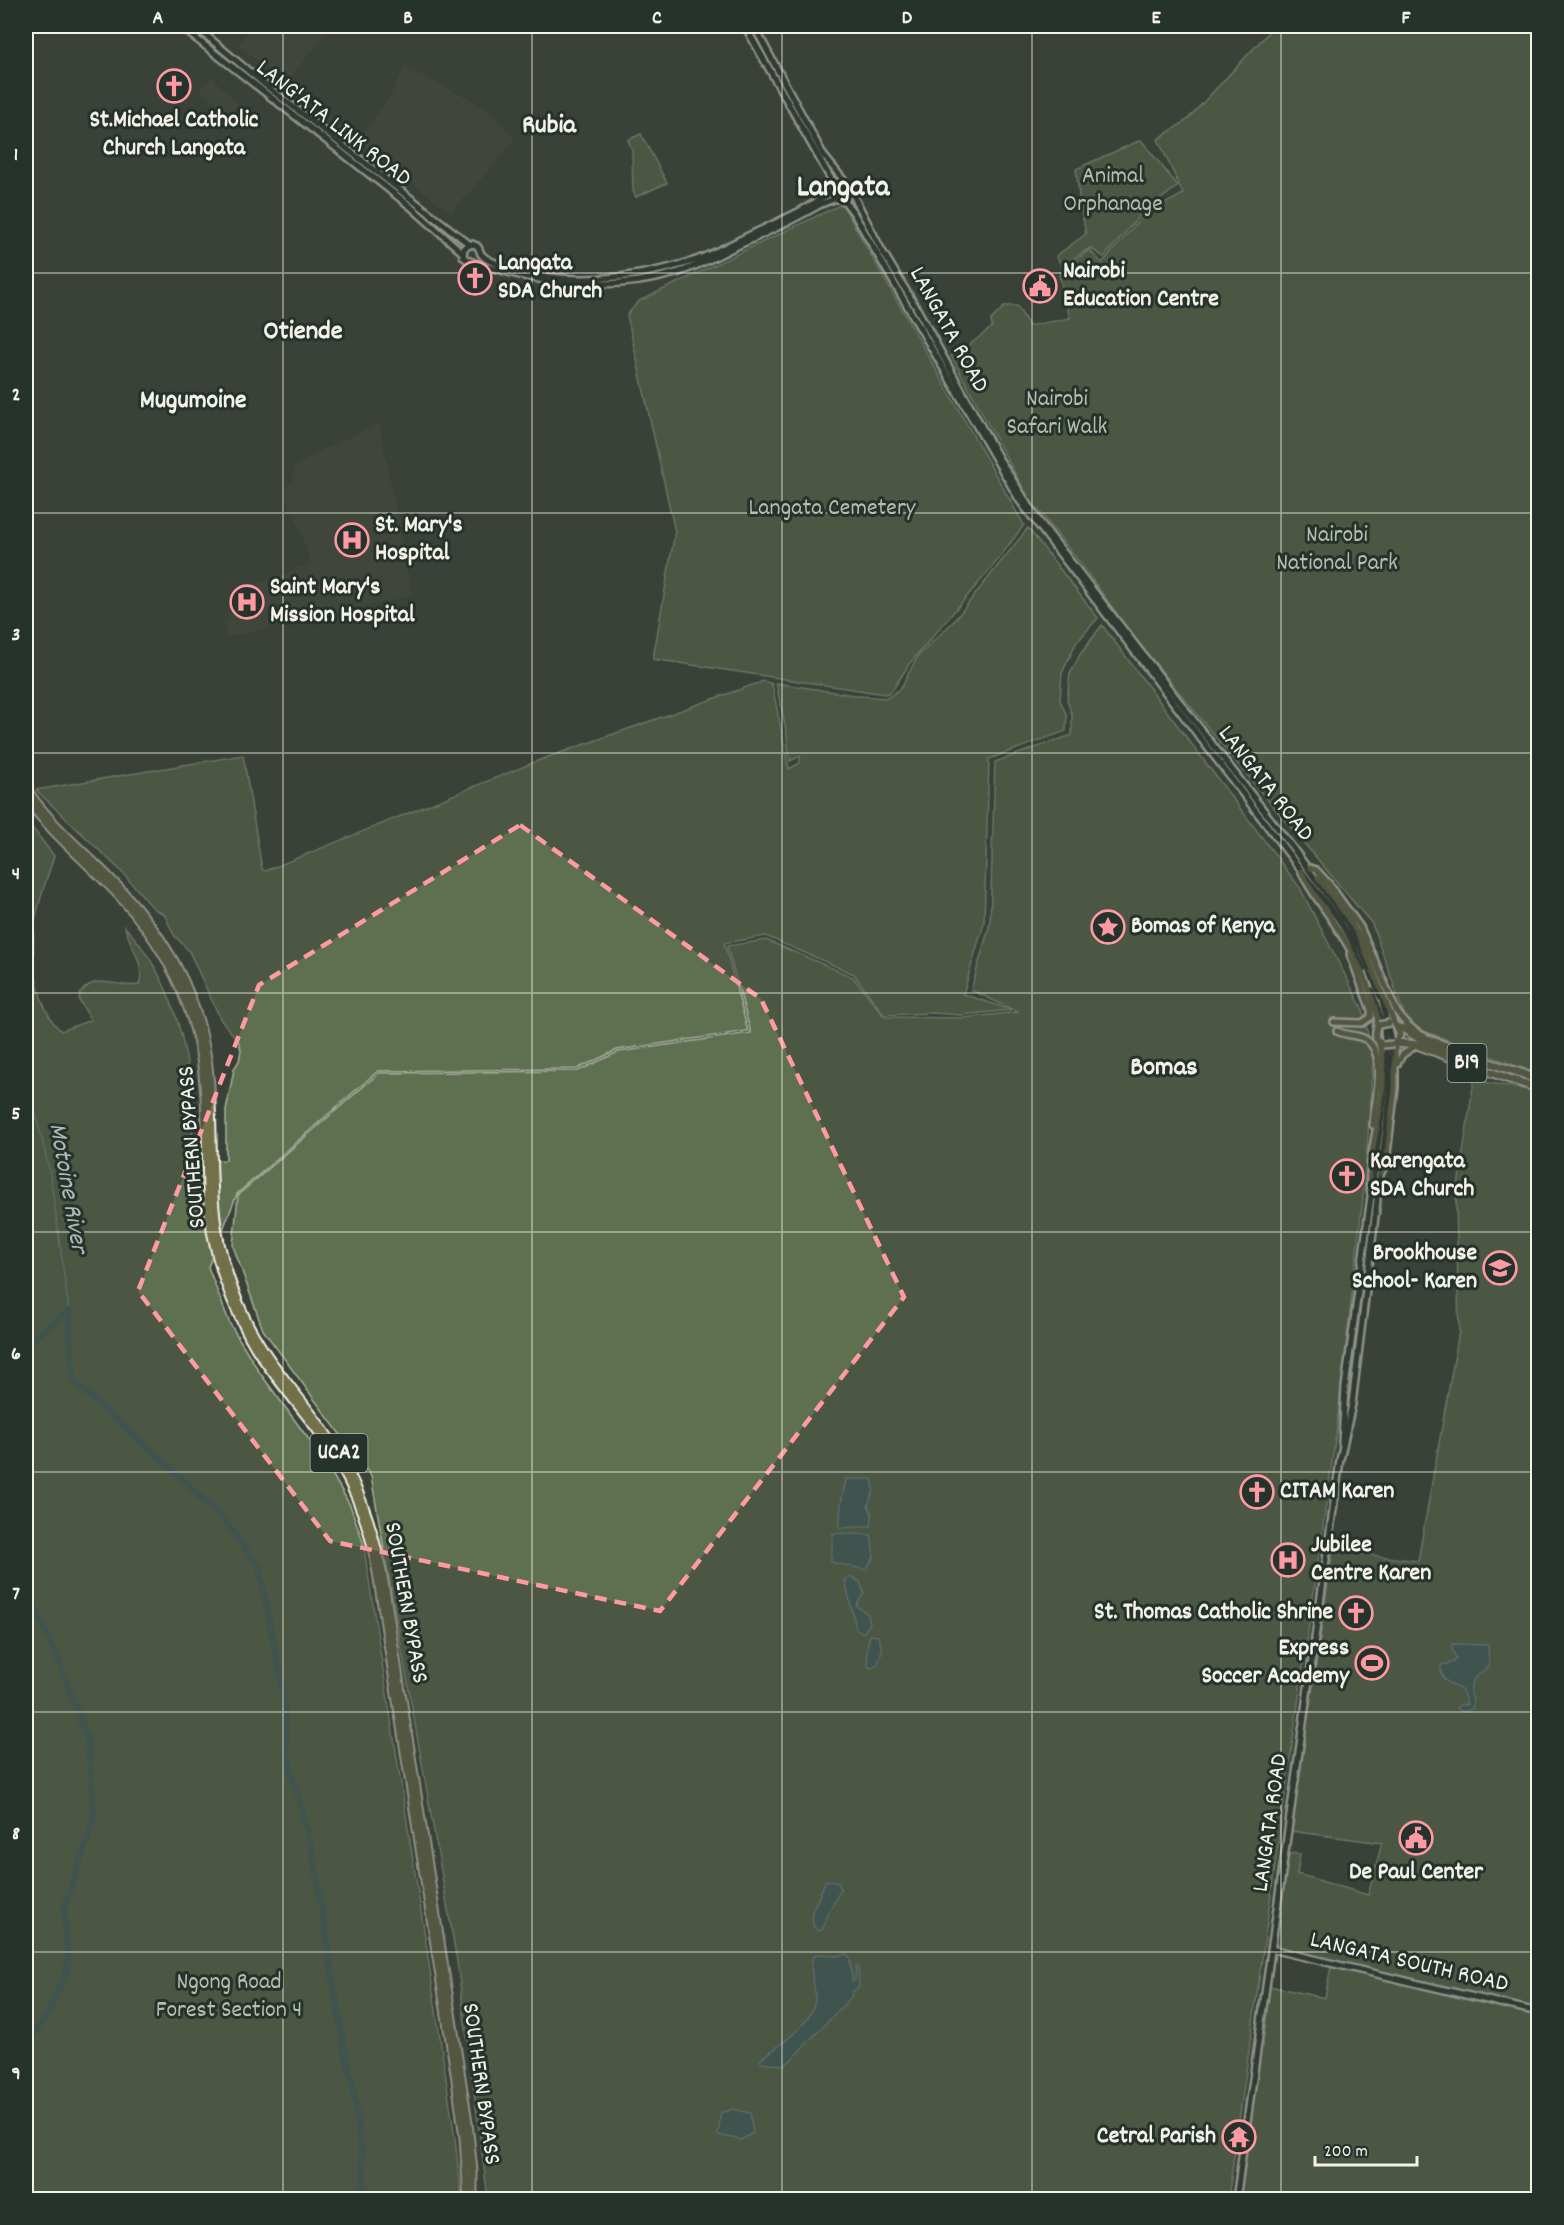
<svg xmlns="http://www.w3.org/2000/svg" width="1564" height="2225" font-family="Dekko,sans-serif">
<rect width="100%" height="100%" fill="#3a4238"/>
<filter id="ink" filterUnits="userSpaceOnUse"><feTurbulence type="fractalNoise" baseFrequency=".0167" numOctaves="2"/><feDisplacementMap in="SourceGraphic" scale="12" xChannelSelector="R" yChannelSelector="G"/><feConvolveMatrix kernelMatrix="1 2 1 2 8 2 1 2 1" color-interpolation-filters="sRGB"/></filter>
<g filter="url(#ink)">
<g fill="#484d40">
<path d="M253,26h79l-46,57 -48,-38z"/>
<path d="M405,68l63,30 26,17 21,25 -64,73 -86,-68v-14l23,-31z"/>
<path d="M212,77l26,28 -10,10 -15,-15 -3,3 -1,-3 4,-4 -2,1 -4,-4 -2,2 -5,-6z"/>
<path d="M379,423l33,173 -185,41 -3,-16 4,-1v-5l6,-1 -4,-19 81,-32 -16,-47 -10,-19v-7l8,-10 1,-13 25,-15z"/>
</g>
<g fill="#5f6f51" stroke="#aab09c" stroke-width="1.5">
<path d="M1270,26h268v1048l-130,-49 -36,-101 -117,-139 -126,-154 -45,-63 -56,-71 -77,-141 17,-10 24,-19 -1,-7 14,-14h12l12,20 41,-8 -11,-43 3,-4 27,-21 13,13 41,-47 40,-22 -25,-55 28,-18 81,-87z"/>
<path d="M641,134l26,49 -31,14 -3,-6 -1,-41 -4,-10z"/>
<path d="M1141,140l37,46 -37,28 -37,43 -14,-9 -28,18 -6,-10 30,-22 -6,-30 -4,-35z"/>
<path d="M842,204l182,321 -31,41 -83,97 -19,29 -6,2 -232,-35 22,-127 -48,-217 12,-14z"/>
<path d="M1028,528l70,90 -22,25 -14,30 -2,27 7,16 -1,15 -77,28 -5,164 -21,71 48,16 -50,5 -28,-2 -49,2 -30,-41 -88,-38 -42,7 24,88 -131,19 -40,19 -199,2 -141,123 -29,73 22,57 30,49 64,87 26,45 13,37 61,388 31,209 7,60h-436v-1379l28,36c-6,19 -19,55 -20,73 -2,33 2,79 27,102l30,-11 -12,-20 1,-7c17,-22 38,-4 59,-8 7,-22 -9,-38 -14,-58 58,61 71,154 67,234l34,-1v-50l8,-41 5,-8 2,-11 -2,-8 -18,-22 -32,-69 -15,-16 -10,-21 -10,-5 -34,-39 -84,-80 207,-35 19,114 3,2 275,-111 224,-79 8,3 17,85 11,-6v-7l-10,5 -4,-31 -10,-47 84,13 27,2 14,-10 17,-32 36,-35z"/>
<path d="M1102,625l198,263 63,122 10,49 -8,121 -29,254 -108,765h-740l-31,-238 -86,-485 -108,-146 -30,-84 5,-51 141,-122 199,-2 40,-19 133,-19 -24,-87 39,-6 87,37 32,40 79,1 54,-6 -47,-22 19,-66 5,-162 77,-27v-20l-5,-15 3,-26 10,-19z"/>
<path d="M1474,1080l64,12v916l-265,-61 11,-94 16,1 -3,20 71,21 14,-52 -91,-12 42,-281 85,11 41,-229 -3,-133z"/>
<path d="M1331,1967l207,49v183l-298,1 29,-214 56,12z"/>
</g>
<g fill="#45676c" stroke="#8b9e9e" stroke-width="1.5">
<path d="M846,1479h26l2,11 -6,15 4,9 -1,12 -32,2 2,-24z"/>
<path d="M833,1533l38,2 3,22 -8,13 -35,-8z"/>
<path d="M852,1577l8,5 4,11 -8,13 12,8 2,10 -7,9 -7,-5 -11,-48z"/>
<path d="M870,1635l8,1 4,13 -4,15 -7,4 -3,-2 -1,-19z"/>
<path d="M1452,1644l36,1 1,22c-10,7 -21,13 -18,27 2,6 3,9 1,15l-9,3 -7,-4 4,-3h7l-5,-15c-13,-6 -23,-10 -21,-25l13,-3 2,-4 -4,-9z"/>
<path d="M826,1880l12,3 3,6 -14,27 -4,13 -5,2 -5,-6 -1,-13z"/>
<path d="M819,1954l18,2 10,-2 3,4 2,23h3l1,-15h2l1,21 -7,5v4l-64,67 -6,2 -21,-3 -1,-2c20,-16 57,-37 55,-66 -1,-13 -6,-25 -2,-37z"/>
<path d="M731,2109l19,4 3,20 -12,7 -23,-5 3,-23 8,-1z"/>
</g>
<g fill="none" stroke-linecap="round" stroke-linejoin="round">
<path stroke="#8b9e9e" stroke-width="1.5" d="M26,1073l24,100 19,138"/>
<g stroke="#45676c" stroke-width="6">
<path d="M69,1311l4,70 96,85 56,55 34,46 24,124 4,65 26,97 31,195 9,38 11,85 -2,29"/>
<path d="M26,1344l43,-33"/>
<path d="M26,1587l33,74 29,80 6,78 -30,90 4,58 -22,50 -20,28"/>
</g>
<defs>
<g id="secondary">
<path d="M180,26l230,180 53,47"/>
<path d="M195,26l69,58 205,160"/>
<path d="M745,26l91,162"/>
<path d="M754,26l70,130 25,31 32,62 35,58 82,150 38,60 256,330 55,76 15,29 20,49 9,40v45l-39,318 -12,56 -104,740"/>
<path d="M846,185h-7c-24,22 -60,36 -91,51 -19,9 -37,20 -58,26 -56,17 -124,25 -180,6 -9,-3 -23,-6 -29,-14 -1,-3 -2,-6 -4,-8l-5,-2 -8,4 -1,8c5,8 31,12 41,15 54,16 118,18 172,2 21,-6 40,-17 59,-26 29,-13 58,-27 86,-43l13,-5 11,-1 5,-7"/>
<path d="M842,198l11,14 167,289 319,419 12,20 13,30"/>
<path d="M1342,1443l3,-56 43,-315 -4,-43 -12,-39"/>
<path d="M1271,1949l267,63"/>
</g>
<g id="primary">
<path d="M1310,868l6,2 13,14 31,43 36,83c18,33 58,34 89,49"/>
<path d="M1301,871c9,19 21,34 33,52 18,27 36,61 43,93 2,9 -3,14 -1,23l7,6"/>
<path d="M1318,878l30,40 12,20 35,87"/>
<path d="M1334,1022l28,1 9,-6v-7l-21,-56"/>
<path d="M1337,1031c9,5 19,3 28,8 24,14 9,63 8,86"/>
<path d="M1394,1044l6,-9 -4,-9"/>
<path d="M1397,1064l5,-9 13,-9"/>
<path d="M1381,1173l5,-11 9,-74v-45"/>
<path d="M1371,1194c-3,-11 -1,-22 0,-33 4,-35 20,-83 8,-117"/>
</g>
<g id="highway">
<path d="M26,788c21,32 52,58 80,86 42,42 76,88 93,147 18,62 10,125 16,188 3,36 14,72 29,105 20,45 56,81 84,122 31,45 47,93 56,146l84,540 5,49v29"/>
<path d="M26,799c27,36 63,65 94,98 36,39 63,86 76,138 13,50 9,103 11,154 1,37 10,76 24,110 7,17 15,34 24,49 26,41 62,76 85,118 19,33 31,70 37,107l78,500 9,65 4,62"/>
<path d="M1398,1028l6,1 21,13 99,32 14,7"/>
<path d="M1395,1043l22,2 92,34 29,9"/>
</g>
</defs>
<use href="#secondary" stroke="#f4f1e8" stroke-width="10"/>
<use href="#primary" stroke="#f4f1e8" stroke-width="10"/>
<use href="#highway" stroke="#f4f1e8" stroke-width="11"/>
<use href="#secondary" stroke="#26332d" stroke-width="5"/>
<use href="#primary" stroke="#71704a" stroke-width="5"/>
<use href="#highway" stroke="#71704a" stroke-width="7"/>
<defs>
<g id="primary-bridge">
<path d="M1379,1025l10,-2"/>
<path d="M1383,1045l10,-1"/>
</g>
</defs>
<use href="#primary-bridge" stroke="#f4f1e8" stroke-width="10" stroke-linecap="butt"/>
<use href="#primary-bridge" stroke="#71704a" stroke-width="5"/>
</g>
</g>
<path d="M0 0H1564V2225H0ZM520,825l241,174 143,298 -244,314 -330,-70 -192,-250 121,-306z" fill="#3a4238" fill-opacity=".55" fill-rule="evenodd"/>
<path fill="none" stroke="#ff9aa2" stroke-width="4.5" stroke-dasharray="12 8" stroke-linejoin="round" d="M520,825l241,174 143,298 -244,314 -330,-70 -192,-250 121,-306z"/>
<path fill="none" stroke="#f4f1e8" stroke-width="1.5" stroke-opacity="0.55" d="M283,26v2174M532,26v2174M782,26v2174M1032,26v2174M1281,26v2174M26,273h1512M26,513h1512M26,753h1512M26,993h1512M26,1232h1512M26,1472h1512M26,1712h1512M26,1952h1512"/>
<defs>
<symbol id="church-ring" viewBox="-11 -11 22 22"><circle r="9.5" fill="#26332d" stroke="#ff9aa2" stroke-width="1.5"/><path d="M-1.2-6h2.4v3.5h3.3v2.4h-3.3V6h-2.4V-.1h-3.3v-2.4h3.3Z" fill="#ff9aa2"/></symbol>
<symbol id="civic-ring" viewBox="-11 -11 22 22"><circle r="9.5" fill="#26332d" stroke="#ff9aa2" stroke-width="1.5"/><path d="M-.6-6.5H3V-4.5H.6V-3L4-1V1h2V6H-6V1h2V-1L-.6-3ZM-1.2 2.5V6h2.4V2.5Z" fill="#ff9aa2"/></symbol>
<symbol id="hospital-ring" viewBox="-11 -11 22 22"><circle r="9.5" fill="#26332d" stroke="#ff9aa2" stroke-width="1.5"/><path d="M-5-5h3v3.5h4V-5h3V5h-3V1.5h-4V5h-3Z" fill="#ff9aa2"/></symbol>
<symbol id="sight-ring" viewBox="-11 -11 22 22"><circle r="9.5" fill="#26332d" stroke="#ff9aa2" stroke-width="1.5"/><path d="M0-6L1.8-2.2L6-1.7L2.9 1.2L3.7 5.4L0 3.3L-3.7 5.4L-2.9 1.2L-6-1.7L-1.8-2.2Z" fill="#ff9aa2"/></symbol>
<symbol id="school-ring" viewBox="-11 -11 22 22"><circle r="9.5" fill="#26332d" stroke="#ff9aa2" stroke-width="1.5"/><path d="M0-5L7-2L0 1L-7-2ZM-4 1L0 2.5L4 1V4Q0 6-4 4Z" fill="#ff9aa2"/></symbol>
<symbol id="stadium-ring" viewBox="-11 -11 22 22"><circle r="9.5" fill="#26332d" stroke="#ff9aa2" stroke-width="1.5"/><path d="M0-5a6.5 5 0 1 0 0 10a6.5 5 0 1 0 0-10ZM-3.5-1.8h7v3.6h-7Z" fill="#ff9aa2"/></symbol>
<symbol id="temple-ring" viewBox="-11 -11 22 22"><circle r="9.5" fill="#26332d" stroke="#ff9aa2" stroke-width="1.5"/><path d="M0-6L5-2H3V0L6.5 2.5H4V6H1.5V3h-3V6H-4V2.5H-6.5L-3 0V-2H-5Z" fill="#ff9aa2"/></symbol>
</defs>
<g fill-rule="evenodd">
<use href="#church-ring" x="155" y="67" width="38" height="38"/>
<use href="#church-ring" x="456" y="259" width="38" height="38"/>
<use href="#civic-ring" x="1021" y="267" width="38" height="38"/>
<use href="#hospital-ring" x="333" y="521" width="38" height="38"/>
<use href="#hospital-ring" x="228" y="583" width="38" height="38"/>
<use href="#sight-ring" x="1089" y="908" width="38" height="38"/>
<use href="#church-ring" x="1328" y="1157" width="38" height="38"/>
<use href="#school-ring" x="1481" y="1249" width="38" height="38"/>
<use href="#church-ring" x="1238" y="1473" width="38" height="38"/>
<use href="#hospital-ring" x="1269" y="1541" width="38" height="38"/>
<use href="#church-ring" x="1337" y="1594" width="38" height="38"/>
<use href="#stadium-ring" x="1353" y="1644" width="38" height="38"/>
<use href="#civic-ring" x="1397" y="1819" width="38" height="38"/>
<use href="#temple-ring" x="1220" y="2118" width="38" height="38"/>
</g>
<g text-anchor="middle" dominant-baseline="central" stroke-width="6" stroke-linejoin="round" paint-order="stroke">
<g fill="#26332d" stroke="#b6b8b0" stroke-width="1.5">
<rect x="1447.5" y="1044" width="39" height="38" rx="4.5"/>
<rect x="310.5" y="1434" width="57" height="38" rx="4.5"/>
</g>
<g font-size="22" font-weight="bold" fill="#f4f1e8">
<text x="1467" y="1063">B19</text>
<text x="339" y="1453">UCA2</text>
</g>
<g font-size="24" font-weight="bold" fill="#f4f1e8" stroke="#26332d" text-anchor="start">
<text x="174" y="121" text-anchor="middle">St.Michael Catholic<tspan x="174" dy="28">Church Langata</tspan></text>
<text x="498" y="264">Langata<tspan x="498" dy="28">SDA Church</tspan></text>
<text x="1063" y="272">Nairobi<tspan x="1063" dy="28">Education Centre</tspan></text>
<text x="375" y="526">St. Mary's<tspan x="375" dy="28">Hospital</tspan></text>
<text x="270" y="588">Saint Mary's<tspan x="270" dy="28">Mission Hospital</tspan></text>
<text x="1131" y="927">Bomas of Kenya</text>
<text x="1370" y="1162">Karengata<tspan x="1370" dy="28">SDA Church</tspan></text>
<text x="1477" y="1254" text-anchor="end">Brookhouse<tspan x="1477" dy="28">School- Karen</tspan></text>
<text x="1280" y="1492">CITAM Karen</text>
<text x="1311" y="1546">Jubilee<tspan x="1311" dy="28">Centre Karen</tspan></text>
<text x="1333" y="1613" text-anchor="end">St. Thomas Catholic Shrine</text>
<text x="1349" y="1649" text-anchor="end">Express<tspan x="1349" dy="28">Soccer Academy</tspan></text>
<text x="1416" y="1873" text-anchor="middle">De Paul Center</text>
<text x="1216" y="2137" text-anchor="end">Cetral Parish</text>
</g>
<g font-size="24" fill="#f4f1e8" stroke="#26332d">
<text transform="translate(333 124) rotate(38)">LANG'ATA LINK ROAD</text>
<text transform="translate(948 330) rotate(61)">LANGATA ROAD</text>
<text transform="translate(1265 784) rotate(52)">LANGATA ROAD</text>
<text transform="translate(193 1147) rotate(-94)">SOUTHERN BYPASS</text>
<text transform="translate(405 1603) rotate(80)">SOUTHERN BYPASS</text>
<text transform="translate(1271 1823) rotate(-82)">LANGATA ROAD</text>
<text transform="translate(1409 1963) rotate(13)">LANGATA SOUTH ROAD</text>
<text transform="translate(480 2084) rotate(82)">SOUTHERN BYPASS</text>
</g>
<g font-size="24" fill="#b8bdac" stroke="#26332d">
<text x="1113" y="177">Animal<tspan x="1113" dy="28">Orphanage</tspan></text>
<text x="1057" y="400">Nairobi<tspan x="1057" dy="28">Safari Walk</tspan></text>
<text x="832" y="509">Langata Cemetery</text>
<text x="1337" y="536">Nairobi<tspan x="1337" dy="28">National Park</tspan></text>
<text x="229" y="1983">Ngong Road<tspan x="229" dy="28">Forest Section 4</tspan></text>
</g>
<g font-size="26" font-weight="bold" fill="#f4f1e8" stroke="#26332d">
<text x="193" y="401">Mugumoine</text>
</g>
<g font-size="26" font-style="italic" fill="#aebab6" stroke="#26332d">
<text transform="translate(67 1188) rotate(80)">Motoine River</text>
</g>
<g font-size="27" font-weight="bold" fill="#f4f1e8" stroke="#26332d">
<text x="549" y="126">Rubia</text>
<text x="303" y="332">Otiende</text>
<text x="1164" y="1068">Bomas</text>
</g>
<g font-size="30" font-weight="bold" fill="#f4f1e8" stroke="#26332d">
<text x="843" y="189">Langata</text>
</g>
</g>
<rect width="1564" height="2225" fill="none" stroke="#26332d" stroke-width="66"/>
<path d="M1315 2156v9h102v-9" fill="none" stroke="#f4f1e8" stroke-width="3"/>
<text x="1324" y="2156" font-size="18" fill="#f4f1e8" stroke="#26332d" stroke-width="4.5" paint-order="stroke">200 m</text>
<rect x="33" y="33" width="1498" height="2159" fill="none" stroke="#f4f1e8" stroke-width="2"/>
<g font-size="20" text-anchor="middle" font-weight="bold" fill="#f4f1e8">
<text x="158" y="23">A</text>
<text x="408" y="23">B</text>
<text x="657" y="23">C</text>
<text x="907" y="23">D</text>
<text x="1156" y="23">E</text>
<text x="1406" y="23">F</text>
<text x="16" y="160">1</text>
<text x="16" y="400">2</text>
<text x="16" y="640">3</text>
<text x="16" y="879">4</text>
<text x="16" y="1119">5</text>
<text x="16" y="1359">6</text>
<text x="16" y="1599">7</text>
<text x="16" y="1839">8</text>
<text x="16" y="2079">9</text>
</g>
</svg>
